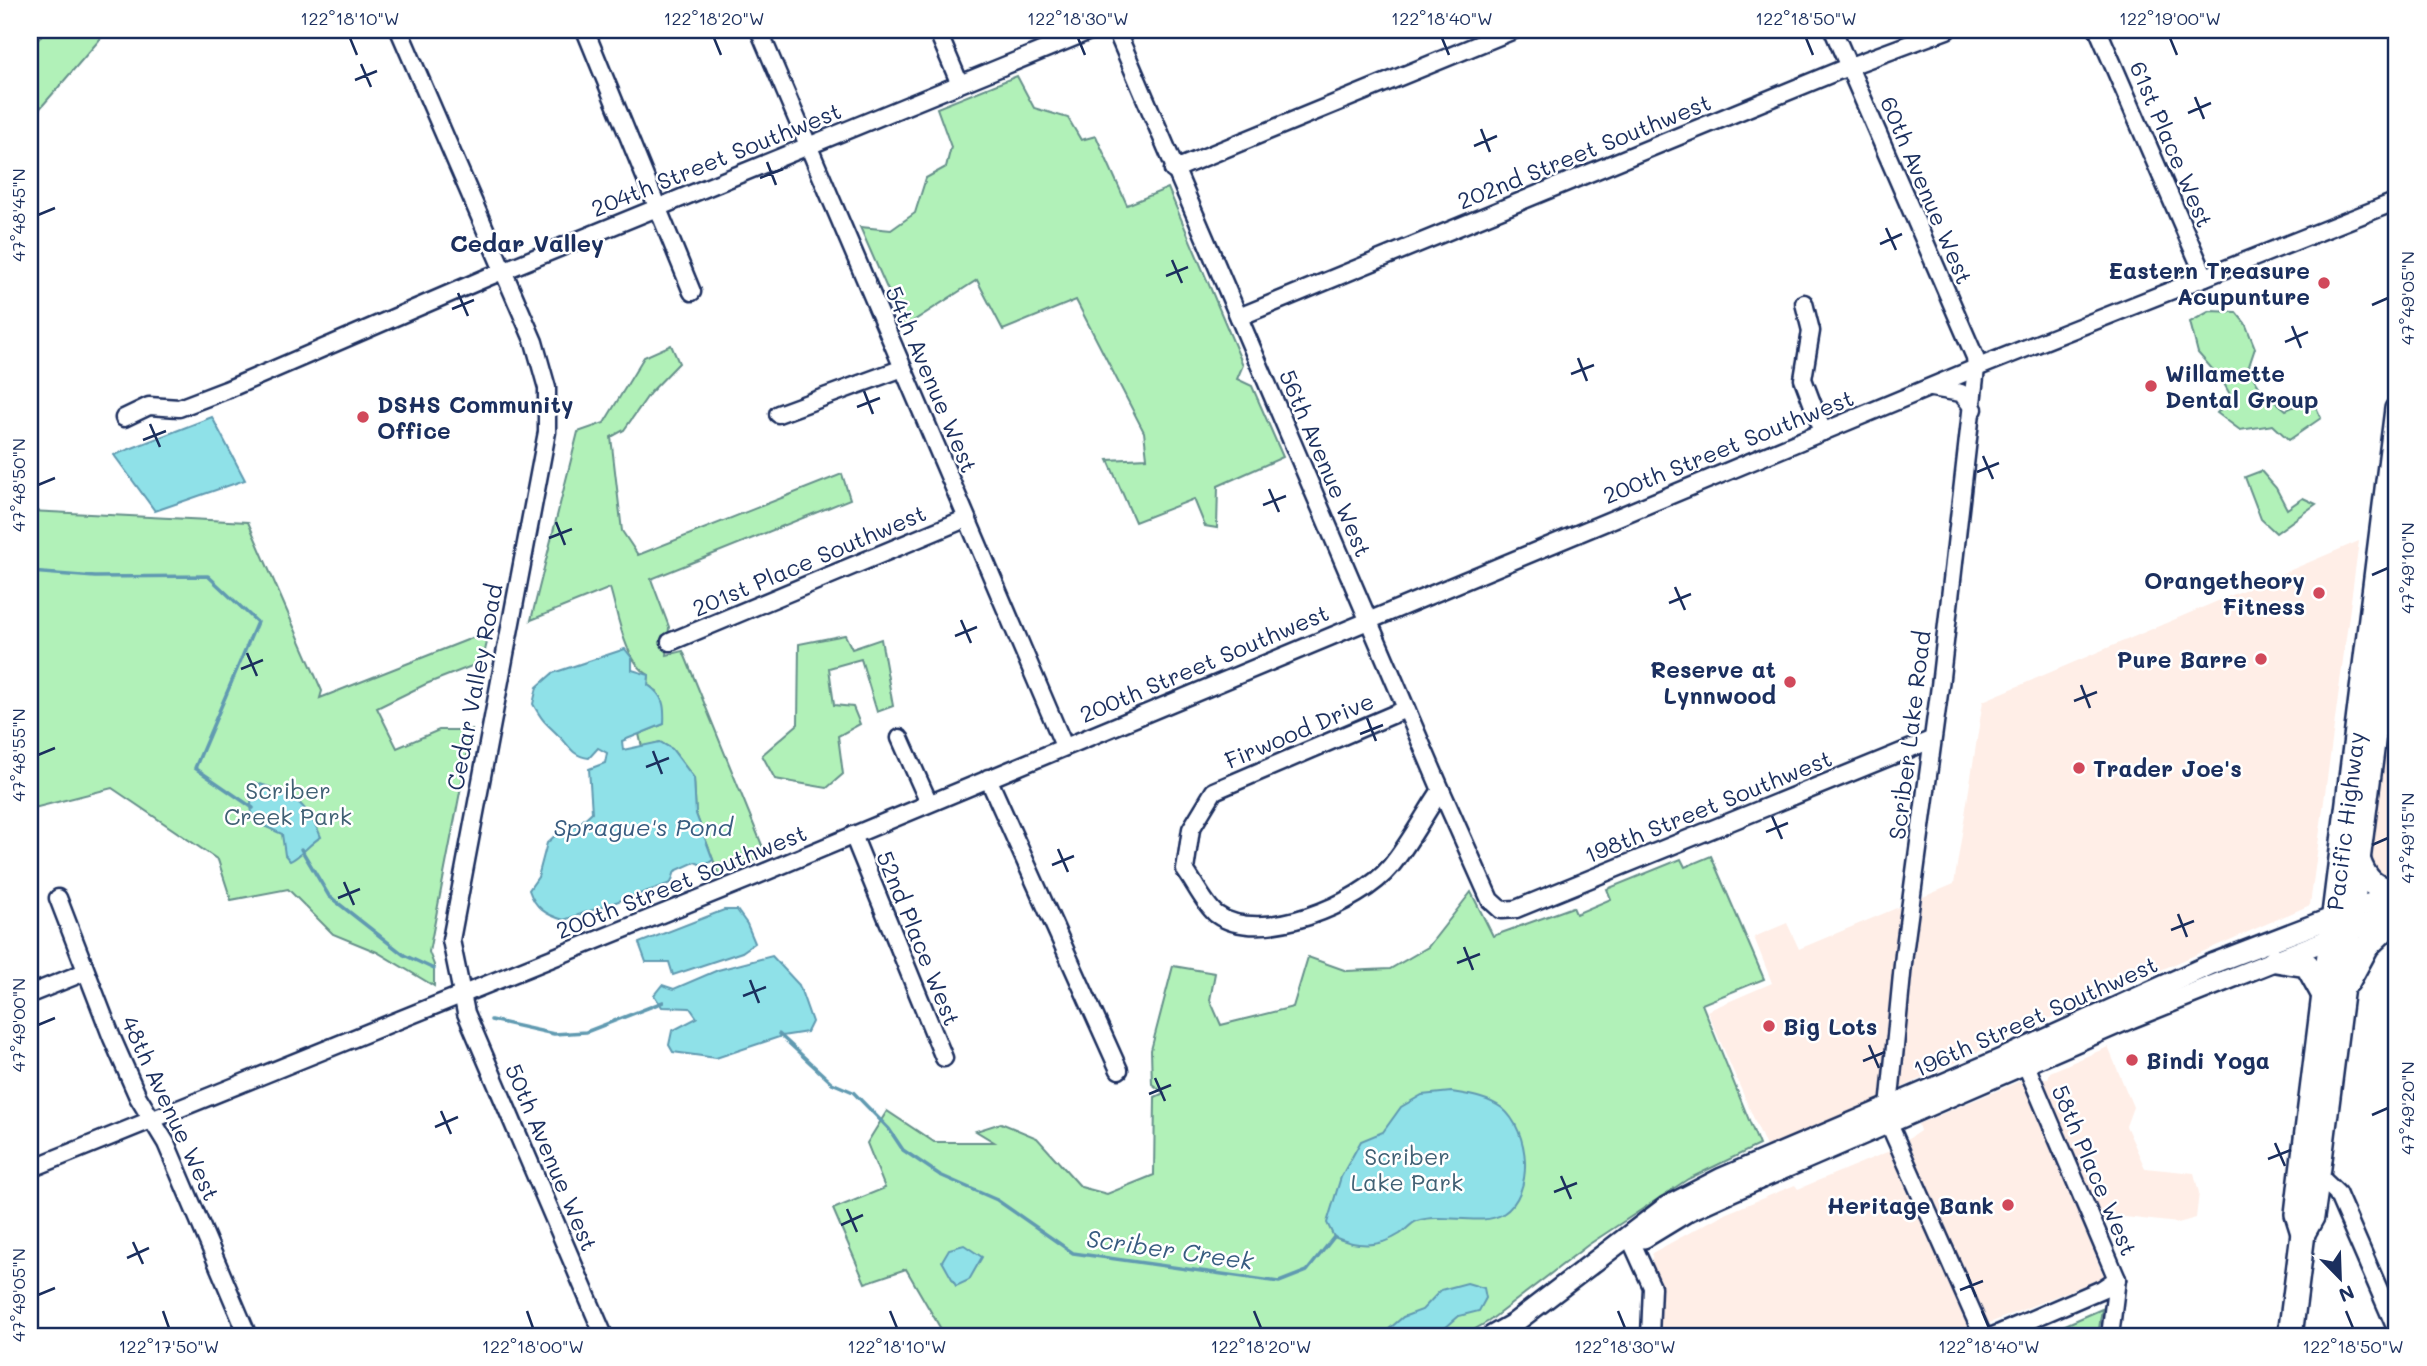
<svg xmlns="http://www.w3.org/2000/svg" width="2427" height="1366" font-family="Mali,sans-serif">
<rect width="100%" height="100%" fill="#fff"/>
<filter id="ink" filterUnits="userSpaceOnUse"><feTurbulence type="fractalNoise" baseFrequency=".0143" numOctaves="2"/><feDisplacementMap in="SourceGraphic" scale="14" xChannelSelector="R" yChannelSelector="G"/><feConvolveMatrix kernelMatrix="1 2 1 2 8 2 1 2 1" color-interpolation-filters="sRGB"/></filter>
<g filter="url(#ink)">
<g fill="#ffeee7">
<path d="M2359,541l-49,364 -273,119 -269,127 -61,-140 65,-28 -18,-46 33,-14 12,26 155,-65 29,-183z"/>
<path d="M2397,658v226l-10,2 -17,-22z"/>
<path d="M2108,1047l25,60 -7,19 19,42 49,5 5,20 -3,25 -18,5 -71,-8 -24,10 21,52 -147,59h-301l-4,-83 70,-38 73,-30 3,4 94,-39 28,-19 -2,-7 102,-43 28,-2 2,-7z"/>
</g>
<g fill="#b1f1b8" stroke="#66908b" stroke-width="2">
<path d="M46,30h62l-78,90v-71z"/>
<path d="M1017,76l17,32 34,10 13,22 15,-4 31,69 41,-17 75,177 -6,14 15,7 31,71 -65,29 -1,42 -12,-2 -11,-27 -59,23 -27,-62 39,-2 -3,-26 -68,-132 -73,30 -26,-50 -73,47 -44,-100 31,3 24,-17 11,-35 20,-11 5,-20 -14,-39z"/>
<path d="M2210,311l26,1 9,11 10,25 -7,21 12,19 26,22 26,-12 9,20 -32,22 -16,-15 -33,5 -23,-17 15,-15 -10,-18 -24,-27 -8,-31z"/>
<path d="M671,345l8,18 -29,30 -26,37 -13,7 11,94 16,24 204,-81 8,25 -199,80 18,48 -2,28 16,-4 83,204 -47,20 -23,-61 -2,-36 -22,-29 -12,-7 -18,5 -3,-13 25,-10 -7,-33 -9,-6 1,-10c-25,-14 -31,-61 -39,-87l-79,32 47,-188 26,-9 40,-66z"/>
<path d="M2261,471l15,17 11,21 16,-11 13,6 -40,29 -15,-14 -16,-42z"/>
<path d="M30,511l218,11 74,169 -2,7 170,-67 -8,31 -56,22 -49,24 20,40 42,-18h33l-43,222 5,13v21l-57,-34 -44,-18 -45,-45 -57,11 -13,-40 -106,-72 -82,21z"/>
<path d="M845,635l7,14 29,-10 12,67 -16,6 -16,-53 -32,9 5,37 19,2 7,17 -22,12 5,38 -16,14 -52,-9 -13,-24 36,-31 1,-80z"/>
<path d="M1711,856l53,123 -62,25 57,141 -71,34 -100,66 -99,76 -26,15h-518l-39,-67 -41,14 -32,-74 52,-21 -18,-45 20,-32 47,31h60l-18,-11 25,-8 36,15 44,49 26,7 47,-19 1,-78 9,-4 -12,-9 -1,-34 22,-84 42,7 -5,27 11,25 72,-18 15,-50 39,14 43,-2 38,-22 43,-55 22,44 80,-29 3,7 35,-15 -4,-10 74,-30 4,8z"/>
<path d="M2102,1309l-4,27h-58z"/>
</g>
<g fill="#8fe1e8" stroke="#619ab1" stroke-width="2">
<path d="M212,417l33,63 -90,31 -41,-56z"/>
<path d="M625,649l7,9v12l17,5 -1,10c16,11 17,21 16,39l-42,17 1,9 37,-8 12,7 22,29 2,36 17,46 -9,6 -9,-4 -20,9 -4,12 -107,37c-18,-5 -29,-12 -35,-30l9,-13 9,-34 13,-12 18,-6 14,-13 -3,-43 16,-6 2,-10 -9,-5 -9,10c-18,-2 -19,-13 -31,-23 -13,-13 -15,-13 -25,-31l4,-17 16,-14z"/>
<path d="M253,782c36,10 53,18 68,55 -11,6 -21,20 -31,24l-5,-6 -3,-21 -29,-13 -2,-15z"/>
<path d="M724,910h13l10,14 8,19 -13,9 -69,23 -4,-13h-23l-7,-19z"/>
<path d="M772,956l27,29 13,37 -5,10 -25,4 -66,22 -43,-6 -4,-7 3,-14 25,-13 -7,-10 -28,-1 -8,-12 8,-10 12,4 44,-19z"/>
<path d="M1451,1092c18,3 36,5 51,16 28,23 33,85 1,106 -21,13 -61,-2 -86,7 -6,2 -11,9 -17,13 -22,14 -43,13 -66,3l-7,-14 14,-46 20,-36 22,-9 18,-25 21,-12z"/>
<path d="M964,1245l18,12 -13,23 -13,6 -14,-25 7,-12z"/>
<path d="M1467,1283l17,5 2,10 -7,13 -20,5 -15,13 -14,7h-49l22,-19 19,-7 19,-20z"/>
</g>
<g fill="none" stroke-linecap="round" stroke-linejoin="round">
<g stroke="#619ab1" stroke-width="3.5">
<path d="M30,572l65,5 113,-1 49,46 -62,146 58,40"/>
<path d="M301,849l28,47 75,59 30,14"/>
<path d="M491,1020l63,14 32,-2 77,-30"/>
<path d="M779,1034l53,49 21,9 36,37 14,21 37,25 57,25 76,53 206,29 28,-11 27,-34"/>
</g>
<defs>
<g id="minor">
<path d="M399,30l135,312 13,46v44l-96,508 15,73 138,323"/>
<path d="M585,30l107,262"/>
<path d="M759,30l305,716"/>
<path d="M937,30l22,52"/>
<path d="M1116,30l325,760 49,110 11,10 15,-1 64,-26 351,-143"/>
<path d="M1833,30l142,327 1,11 -36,318 -36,268 -15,154v16l94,212"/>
<path d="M2098,30l107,247"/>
<path d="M1173,170l341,-140"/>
<path d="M1804,303l7,28 -8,48 20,53"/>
<path d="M1239,317l611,-251 97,-36"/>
<path d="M1932,388l29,5 13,16"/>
<path d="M778,414l125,-46"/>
<path d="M124,418l25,-12 30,2 47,-18 262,-113 604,-247"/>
<path d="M670,642l295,-123"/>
<path d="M1406,709l-192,82 -23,38 -6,41c9,12 19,34 31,44 44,32 144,-10 175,-48 19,-23 33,-51 50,-76"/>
<path d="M900,738l29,65"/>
<path d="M988,778l131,292"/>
<path d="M853,835l91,223"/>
<path d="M58,898l54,140 26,59 28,46 82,193"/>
<path d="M30,994l55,-22"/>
<path d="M2026,1065l91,214 -7,57"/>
<path d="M30,1169l723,-292 1223,-509 421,-167"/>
<path d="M2318,1175l19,18 60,138"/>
<path d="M1633,1245l19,42 -2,49"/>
<path d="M1993,1336l109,-47 15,-10"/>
</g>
<g id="major">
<path d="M1644,1238l46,-28 42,-19 399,-173 266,-106"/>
<path d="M1492,1336l21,-12 153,-117 56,-29 284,-121 208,-94 183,-70"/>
</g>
<g id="highway">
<path d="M2358,859c7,20 16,32 39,31"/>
<path d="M2276,960l31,5 15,27"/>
<path d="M2348,981l19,-35 30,-29"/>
<path d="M2303,1233l-6,-19 5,-43 95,-762"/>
<path d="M2290,1336l13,-103 9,-16 6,-42 79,-621"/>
</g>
</defs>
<use href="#minor" stroke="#1b2f5e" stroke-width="21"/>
<use href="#major" stroke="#1b2f5e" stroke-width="24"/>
<use href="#highway" stroke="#1b2f5e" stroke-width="28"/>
<use href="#minor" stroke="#fff" stroke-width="16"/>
<use href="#major" stroke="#fff" stroke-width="19"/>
<use href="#highway" stroke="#fff" stroke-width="23"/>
</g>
</g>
<path fill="none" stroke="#1b2f5e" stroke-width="2.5" d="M350,38l7,17M714,38l7,17M1078,38l7,17M1442,38l7,17M1806,38l7,17M2170,38l7,17M361,64l10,23M355,80l22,-9M2195,97l9,22M2188,113l23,-10M1481,129l9,23M1474,146l23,-10M767,162l9,23M760,178l23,-9M38,215l17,-7M1886,228l10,22M1880,244l22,-10M1172,260l10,23M1166,276l22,-9M458,293l10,23M2372,305l16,-7M452,309l22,-9M2292,326l9,22M2285,342l23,-10M1578,358l9,23M1571,374l23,-9M864,391l9,23M857,407l23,-9M150,424l10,23M143,440l23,-9M1983,456l10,23M1977,472l22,-9M38,485l17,-7M1269,489l10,23M1263,505l23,-9M556,522l9,23M549,538l23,-9M2372,575l16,-7M1675,587l10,23M1669,603l22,-9M961,620l10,23M955,636l22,-9M247,653l10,23M241,669l22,-9M2081,685l9,23M2074,701l23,-9M1367,718l9,23M1360,734l23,-9M653,751l9,23M38,755l17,-7M646,767l23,-9M1772,816l10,23M1766,832l22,-9M2372,845l16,-7M1058,849l10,23M1052,865l22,-9M344,882l10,23M338,898l22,-9M2178,914l9,23M2171,930l23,-9M1464,947l9,23M1457,963l23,-9M750,980l9,23M743,996l23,-9M38,1025l17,-7M1869,1045l10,23M1863,1061l22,-9M1155,1078l10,23M1149,1094l22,-9M441,1111l10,23M2372,1115l16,-7M435,1127l23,-10M2275,1143l10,23M2268,1159l23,-9M1561,1176l10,23M1554,1192l23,-9M847,1209l10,23M841,1225l22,-10M133,1242l10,22M127,1258l22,-10M1967,1274l9,23M1960,1290l23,-9M38,1295l17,-7M163,1311l6,17M527,1311l6,17M890,1311l7,17M1254,1311l7,17M1618,1311l7,17M1982,1311l7,17M2346,1311l7,17"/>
<g fill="#d1495b" stroke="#fff" stroke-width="2.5">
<circle cx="2324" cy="283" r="7"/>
<circle cx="2151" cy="386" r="7"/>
<circle cx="363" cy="417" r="7"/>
<circle cx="2319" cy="593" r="7"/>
<circle cx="2261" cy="659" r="7"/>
<circle cx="1790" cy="682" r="7"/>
<circle cx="2079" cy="768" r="7"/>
<circle cx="1769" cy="1026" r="7"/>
<circle cx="2132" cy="1060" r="7"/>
<circle cx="2008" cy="1205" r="7"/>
</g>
<g text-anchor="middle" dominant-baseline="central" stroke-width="5" stroke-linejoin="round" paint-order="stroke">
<g font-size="23" fill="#1b2f5e" stroke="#fff">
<text transform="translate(2172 144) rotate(67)">61st Place West</text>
<text transform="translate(1584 151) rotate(-22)">202nd Street Southwest</text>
<text transform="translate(716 159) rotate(-22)">204th Street Southwest</text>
<text transform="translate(1927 190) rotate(67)">60th Avenue West</text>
<text transform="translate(932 379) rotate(67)">54th Avenue West</text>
<text transform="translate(1728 446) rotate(-22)">200th Street Southwest</text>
<text transform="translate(1326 463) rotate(67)">56th Avenue West</text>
<text transform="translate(809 560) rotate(-23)">201st Place Southwest</text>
<text transform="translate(1204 663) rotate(-23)">200th Street Southwest</text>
<text transform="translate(474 687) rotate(-79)">Cedar Valley Road</text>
<text transform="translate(1299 730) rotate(-23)">Firwood Drive</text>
<text transform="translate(1909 735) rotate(-83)">Scriber Lake Road</text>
<text transform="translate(1708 806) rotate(-22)">198th Street Southwest</text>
<text transform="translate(2345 821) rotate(-83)">Pacific Highway</text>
<text transform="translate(681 881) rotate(-22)">200th Street Southwest</text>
<text transform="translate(919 938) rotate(68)">52nd Place West</text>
<text transform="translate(2035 1016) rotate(-24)">196th Street Southwest</text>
<text transform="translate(171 1108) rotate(65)">48th Avenue West</text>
<text transform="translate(552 1157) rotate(67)">50th Avenue West</text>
<text transform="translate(2095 1170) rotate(67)">58th Place West</text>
</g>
<g font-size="23" font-weight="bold" fill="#1b2f5e" stroke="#fff" text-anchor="end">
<text x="2310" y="270">Eastern Treasure<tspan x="2310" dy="26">Acupunture</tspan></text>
<text x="2165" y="373" text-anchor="start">Willamette<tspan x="2165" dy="26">Dental Group</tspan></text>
<text x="377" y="404" text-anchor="start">DSHS Community<tspan x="377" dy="26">Office</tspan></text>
<text x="2305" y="580">Orangetheory<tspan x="2305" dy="26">Fitness</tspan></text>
<text x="2247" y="659">Pure Barre</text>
<text x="1776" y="669">Reserve at<tspan x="1776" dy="26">Lynnwood</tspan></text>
<text x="2093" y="768" text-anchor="start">Trader Joe's</text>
<text x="1783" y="1026" text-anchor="start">Big Lots</text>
<text x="2146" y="1060" text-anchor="start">Bindi Yoga</text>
<text x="1994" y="1205">Heritage Bank</text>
</g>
<g font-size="23" fill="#406074" stroke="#fff">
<text x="288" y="790">Scriber<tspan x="288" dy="26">Creek Park</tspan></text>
<text x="1407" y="1156">Scriber<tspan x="1407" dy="26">Lake Park</tspan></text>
</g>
<g font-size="24" font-weight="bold" fill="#1b2f5e" stroke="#fff">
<text x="527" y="242">Cedar Valley</text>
</g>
<g font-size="24" font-style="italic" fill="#385c80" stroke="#fff">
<text x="643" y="826">Sprague's Pond</text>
<text transform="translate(1170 1249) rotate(8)">Scriber Creek</text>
</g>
</g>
<rect width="2427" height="1366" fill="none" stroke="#fff" stroke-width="77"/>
<g transform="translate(2340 1278) rotate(157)" stroke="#ffffff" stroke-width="5" paint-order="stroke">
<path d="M0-5L12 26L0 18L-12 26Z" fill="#1b2f5e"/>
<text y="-10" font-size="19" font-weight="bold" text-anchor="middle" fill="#1b2f5e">N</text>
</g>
<rect x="38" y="38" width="2350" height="1290" fill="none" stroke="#1b2f5e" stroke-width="2.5"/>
<g font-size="18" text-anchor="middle" fill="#1b2f5e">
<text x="350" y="25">122°18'10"W</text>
<text x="714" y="25">122°18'20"W</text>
<text x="1078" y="25">122°18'30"W</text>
<text x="1442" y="25">122°18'40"W</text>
<text x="1806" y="25">122°18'50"W</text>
<text x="2170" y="25">122°19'00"W</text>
<text transform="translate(19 215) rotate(-90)" y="6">47°48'45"N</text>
<text transform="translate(2408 298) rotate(-90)" y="6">47°49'05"N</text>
<text transform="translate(19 485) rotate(-90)" y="6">47°48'50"N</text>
<text transform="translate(2408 568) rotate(-90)" y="6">47°49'10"N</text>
<text transform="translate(19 755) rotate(-90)" y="6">47°48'55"N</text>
<text transform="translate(2408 838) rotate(-90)" y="6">47°49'15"N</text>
<text transform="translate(19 1025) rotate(-90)" y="6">47°49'00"N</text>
<text transform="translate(2408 1108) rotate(-90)" y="6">47°49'20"N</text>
<text transform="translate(19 1295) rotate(-90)" y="6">47°49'05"N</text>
<text x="169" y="1353">122°17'50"W</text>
<text x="533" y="1353">122°18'00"W</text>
<text x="897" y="1353">122°18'10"W</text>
<text x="1261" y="1353">122°18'20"W</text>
<text x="1625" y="1353">122°18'30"W</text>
<text x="1989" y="1353">122°18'40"W</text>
<text x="2353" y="1353">122°18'50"W</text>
</g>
</svg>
